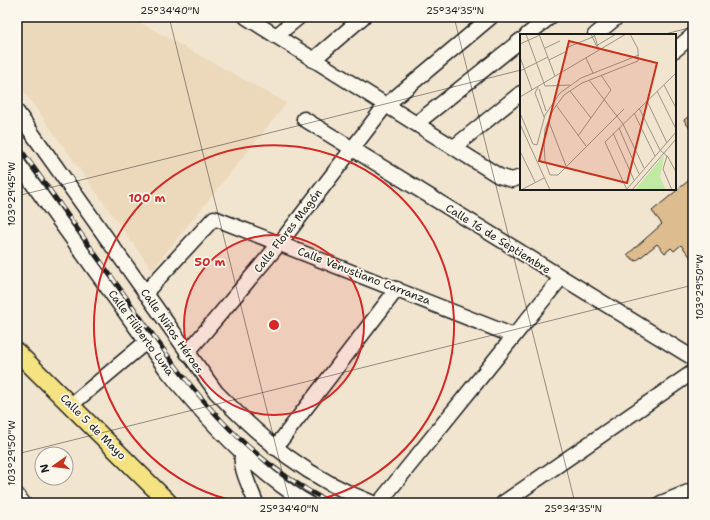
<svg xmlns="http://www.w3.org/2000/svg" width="710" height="520" font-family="'Shantell Sans',sans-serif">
<rect width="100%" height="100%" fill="#f2e5d0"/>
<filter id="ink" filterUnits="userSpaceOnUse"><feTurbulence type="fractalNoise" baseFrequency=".025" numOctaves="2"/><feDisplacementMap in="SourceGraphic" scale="8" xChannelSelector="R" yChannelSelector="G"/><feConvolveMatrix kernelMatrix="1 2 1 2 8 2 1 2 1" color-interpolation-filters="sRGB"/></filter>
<g filter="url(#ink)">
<path fill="#ecd9bc" d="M17,17h113l157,86 -135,167 -135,-188z"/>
<g fill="#ddbc8f" stroke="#1c1c1c">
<path d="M693,113v20l-9,-13z"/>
<path d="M693,177v83l-12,-15 -7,6 -3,-3 -6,5 -8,-9 -21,17 -9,-6 35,-31 -10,-13z"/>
</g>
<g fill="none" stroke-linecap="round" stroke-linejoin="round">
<defs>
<g id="minor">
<path d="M246,17l253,159 13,4 9,-3"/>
<path d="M527,35l23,-18"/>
<path d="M595,35l22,-18"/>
<path d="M276,36l23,-19"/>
<path d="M675,50l18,-15"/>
<path d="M313,60l50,-43"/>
<path d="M17,112l199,280c49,50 91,86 157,111"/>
<path d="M304,119l389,239"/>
<path d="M417,123l104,-83"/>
<path d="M454,147l67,-54"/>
<path d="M17,162l149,207c38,47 89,104 142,134"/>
<path d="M145,293l69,-75 300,118"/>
<path d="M187,353l93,-110 105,-137 106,-89"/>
<path d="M71,405l75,-63"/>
<path d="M275,448l122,-159"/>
<path d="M243,452c-6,12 9,39 13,51"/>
<path d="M17,495l6,8"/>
<path d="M379,503l182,-225"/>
<path d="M503,503l190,-131"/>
<path d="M661,503l32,-13"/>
</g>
<path id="major" d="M17,352l152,151"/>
</defs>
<use href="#minor" stroke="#1c1c1c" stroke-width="17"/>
<use href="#major" stroke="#1c1c1c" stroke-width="20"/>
<use href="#minor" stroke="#fbf7ec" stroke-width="14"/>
<use href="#major" stroke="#f5e382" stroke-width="17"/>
<defs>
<path id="rail" d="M17,144c36,51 73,102 109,153 60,85 109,157 205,206"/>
</defs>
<use href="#rail" stroke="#1c1c1c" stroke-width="4.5"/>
<use href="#rail" stroke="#fbf7ec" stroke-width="3" stroke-dasharray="9" stroke-linecap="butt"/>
</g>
</g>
<path fill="none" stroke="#1c1c1c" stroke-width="1" stroke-opacity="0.45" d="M169,17l121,486M454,17l121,486M661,35l32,-8M17,196l504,-126M17,454l676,-169"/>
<circle cx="274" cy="325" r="90" fill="#d62828" fill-opacity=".12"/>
<g fill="none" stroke="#d62828" stroke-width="2">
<circle cx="274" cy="325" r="90"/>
<path d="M246 503A180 180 0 1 1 302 503"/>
</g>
<g text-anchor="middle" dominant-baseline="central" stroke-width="3.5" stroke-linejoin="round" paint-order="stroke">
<g font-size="11" fill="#1c1c1c" stroke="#fbf7ec">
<text transform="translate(288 231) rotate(-52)">Calle Flores Magón</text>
<text transform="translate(498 239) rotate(32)">Calle 16 de Septiembre</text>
<text transform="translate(364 276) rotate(21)">Calle Venustiano Carranza</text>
<text transform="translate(172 331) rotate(55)">Calle Niños Héroes</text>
<text transform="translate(141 333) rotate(54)">Calle Filiberto Luna</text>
<text transform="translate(93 427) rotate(45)">Calle 5 de Mayo</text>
</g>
</g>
<g transform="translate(520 34)">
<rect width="156" height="156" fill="#f2e5d0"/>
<path d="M144,121l-4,22 6,13h-31z" fill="#c0e9a4"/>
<path fill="none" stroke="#9c9588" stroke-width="1" d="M6,0l19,52 25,-1M19,0l16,42M71,0l6,13M74,0l5,16M0,10l20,-9M76,12l20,-12M25,14l15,-7M46,14l29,-12M0,23l12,33M66,24l7,15M29,26l16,-8M0,37l28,-14M69,46l34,44 21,44M144,51l12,23M18,53l-3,6 9,24M19,55l7,22M50,57l21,27M137,57l19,38M0,63l106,-63M127,67l20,42M36,71l30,41M119,74l21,42 8,7 8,15M104,75l-66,66h-8l-5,-14 -1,-20 1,-12 8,-19 11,-15 18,-12 56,-22v-12l-8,-15M0,79l13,31 4,1 8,-30 15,-22 21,-15 58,-23M114,79l21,43M29,88l17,44M0,90l30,66M99,94l20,46M93,99l21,47M58,102l33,-46 -10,-15M0,117l15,31M147,122l-4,13 9,21M107,155l49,-57M1,156l23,-12M107,156l-22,-48 71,-69M112,156l44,-51"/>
<path fill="#c8321e" fill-opacity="0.15" stroke="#c8321e" stroke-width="2" d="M49,7l88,22 -30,120 -88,-22z"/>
<rect width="156" height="156" fill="none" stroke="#1c1c1c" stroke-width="2"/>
</g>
<circle cx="274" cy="325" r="6" fill="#d62828" stroke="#fbf7ec" stroke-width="2"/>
<g font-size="12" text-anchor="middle" font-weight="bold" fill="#d62828" stroke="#fbf7ec" stroke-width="3.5" stroke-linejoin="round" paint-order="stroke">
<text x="147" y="202">100 m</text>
<text x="210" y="266">50 m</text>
</g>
<rect width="710" height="520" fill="none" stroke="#fbf7ec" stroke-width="44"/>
<g transform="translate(54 466) rotate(256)"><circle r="19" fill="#fbf7ec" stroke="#a29f99"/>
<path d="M0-3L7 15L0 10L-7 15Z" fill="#c8321e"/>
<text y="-6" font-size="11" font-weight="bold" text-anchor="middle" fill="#1c1c1c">N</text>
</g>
<rect x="22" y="22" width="666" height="476" fill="none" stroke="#1c1c1c" stroke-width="1.5"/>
<g font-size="10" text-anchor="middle" fill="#1c1c1c">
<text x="170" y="14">25°34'40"N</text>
<text x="455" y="14">25°34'35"N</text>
<text transform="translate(11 194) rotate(-90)" y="4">103°29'45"W</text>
<text transform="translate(699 287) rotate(-90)" y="4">103°29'50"W</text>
<text transform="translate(11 453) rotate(-90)" y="4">103°29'50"W</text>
<text x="289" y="512">25°34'40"N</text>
<text x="573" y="512">25°34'35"N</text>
</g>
</svg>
